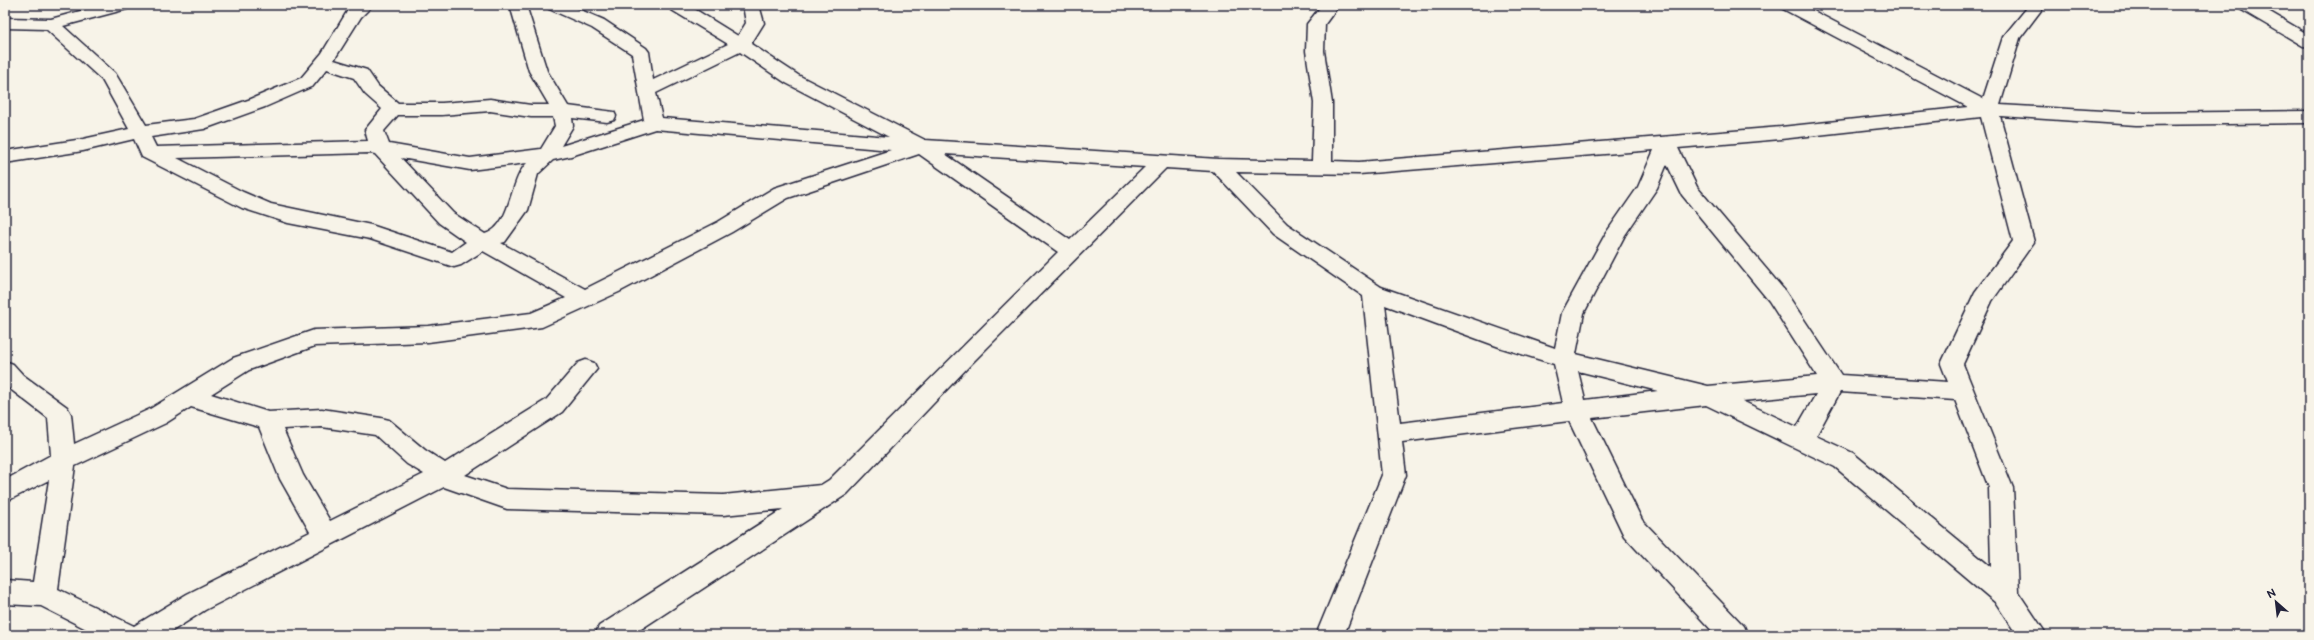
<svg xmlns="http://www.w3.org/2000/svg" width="2314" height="640" font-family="'Balsamiq Sans',sans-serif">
<rect width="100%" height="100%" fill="#f7f3e8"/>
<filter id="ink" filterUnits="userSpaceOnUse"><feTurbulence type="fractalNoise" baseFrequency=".025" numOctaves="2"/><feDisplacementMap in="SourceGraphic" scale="8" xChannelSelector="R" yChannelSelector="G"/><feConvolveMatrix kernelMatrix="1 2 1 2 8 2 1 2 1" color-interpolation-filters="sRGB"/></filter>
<g filter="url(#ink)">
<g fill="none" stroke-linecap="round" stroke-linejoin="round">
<defs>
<g id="minor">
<path d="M102,5h27l-2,4 -64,17 52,47 31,52 48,-6 57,-20 50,-21 21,-25 26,-43 7,-5h18l-12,12 -27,43 33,10 11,16 20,17h44l48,-4 41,6h18l-20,-34 -19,-66h16l21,66 21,35 46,6 2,4 -2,4 -7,2 -35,-4 1,8 -12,20 83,-26 -12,-66 -40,-26 -43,-19 -2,-4h22l35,15 42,28 3,4 4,28 75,-36 -58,-35 -2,-4h20l50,31 8,-13 -3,-18h16l5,18 -13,21 47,31 127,65 293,19 94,2 2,-58 -8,-52 1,-27 15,-19h17l-14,19 -1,27 8,52v58l27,1 422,-35 187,-20 -185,-98 -2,-4h21l181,94 20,-62 23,-28v-4h16v4l-22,29 -20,67 136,8 173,-2v12l-173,2 -136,-9 34,126 -42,59 -29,63 50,124 5,104 29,43h-30l-21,-32 -161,-136 -129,-62 -114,13 50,102 102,106 4,9h-32l-92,-99 -55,-115 -167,21 4,33 -62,160h-28l66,-160 -19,-179 -90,-62 -60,-63 -47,-3 -194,195 -125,131 -215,141h-37l4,-9 184,-117 -60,6 -216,-6 -63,-22 -239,123 -39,25h-68l-57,-29 -36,-2v-24l28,2 16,-102 -44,22v-22l46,-25 -3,-37 -43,-33v-24l8,3 10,11 44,32 4,7 3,30 76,-35 83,-51 81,-28 114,-4 103,-13 35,-15 -83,-47 -22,14 -7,2 -84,-28 -82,-16 -46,-15 -100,-51 -8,-18 -51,12 -78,12v-12l78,-12 46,-10 -27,-49 -56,-51 -41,-1v-10l46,1zM740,52l46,31 103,54 -227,-19 -6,-25zM327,69l27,9 11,16 17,15 -17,21 3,11 -212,6 -5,-10 53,-8 61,-22 48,-21zM490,111l41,6h22l2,9 -14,23 -71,9 -81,-14 -5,-13 14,-16h44zM1981,117l32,124 -38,51 -34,72 7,18 -107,-7 -56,-84 -88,-104 -19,-39 103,-9zM655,129l236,21 -117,38 -56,34 -133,67 -84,-46 4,-1 23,-32 10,-36 15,-14 18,-4zM1654,150l-16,37 -32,46 -44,80 -7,35 -174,-61 -94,-63 -51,-52 123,2zM370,153l5,1 64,69 27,19 -14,10 -81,-27 -100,-21 -28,-12 -66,-34zM919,154l139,98 -229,228 -8,5 -98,10 -216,-6 -42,-14 97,-63 35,-43 -3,-6 -8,-3 -8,3 -32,37 -101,63 -20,-13 -36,-30 -8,-2 -59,-9 -54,3 -57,-18 38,-24 66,-24 113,-4 114,-15 77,-35 113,-60 56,-34zM945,154l200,13 -75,73zM401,158l69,12 57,-7c-18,17 -15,63 -42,71l-32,-21zM1667,164l15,31 87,106 48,75 -109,10 -132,-32 8,-41 41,-78 32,-47zM1385,305l117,43 52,16 9,39 -163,20zM1578,371l80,20 -73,9zM1840,392l115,8 34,88 2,79 -138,-114 -37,-17zM1816,394l-19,33 -55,-26zM191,407l68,20 21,52 30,53 -123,62 -53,32 -76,-37 17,-123 91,-43zM322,427l53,8 32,29 17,10 -94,47 -27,-46 -20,-46z"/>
<path d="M2238,5h20l51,30v12l-6,-1 -63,-37z"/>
</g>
</defs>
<use href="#minor" stroke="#22223b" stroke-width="3"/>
<use href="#minor" fill="#f7f3e8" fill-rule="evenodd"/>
</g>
</g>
<rect width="2314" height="640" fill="none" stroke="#f7f3e8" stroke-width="20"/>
<rect x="10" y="10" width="2294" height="620" fill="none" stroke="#22223b" stroke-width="1.5" filter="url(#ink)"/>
<g transform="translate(2276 602) rotate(332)" stroke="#f7f3e8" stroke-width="3" paint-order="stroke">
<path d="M0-3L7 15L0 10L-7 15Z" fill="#22223b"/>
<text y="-6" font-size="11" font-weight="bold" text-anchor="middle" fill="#22223b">N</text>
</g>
</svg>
